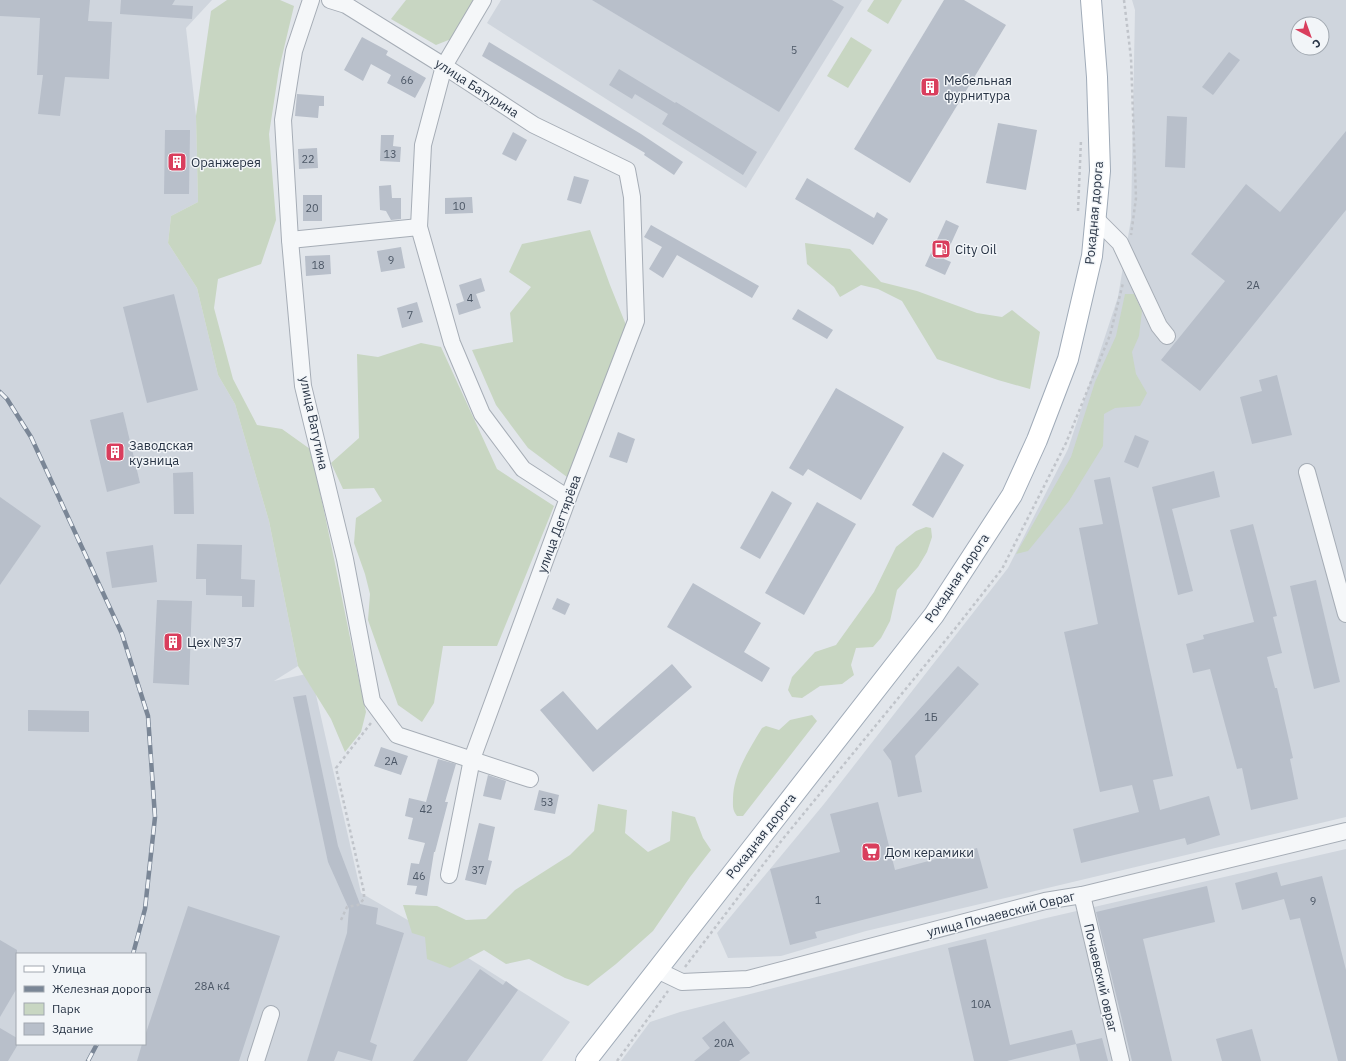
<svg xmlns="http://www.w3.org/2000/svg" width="1346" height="1061" font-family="'IBM Plex Sans',sans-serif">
<rect width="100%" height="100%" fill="#e2e6eb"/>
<g fill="#cfd5dd" fill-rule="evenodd">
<path d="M0,0h212l-26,28 10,88 2,86 -27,14 -3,27 29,45 21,87 17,29 34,117 29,145 -24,15 37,-8 50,220 45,26 164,103 -28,39h-542zM17,954h128v90h-128z"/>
<path d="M501,0h361l-116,188 -259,-165z"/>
<path d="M1132,0h214v817l-480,114 -85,25 -53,2 -11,-25 107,-129 184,-236 60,-119 50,-152 13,-78 4,-209zM1298,24h24v24h-24z"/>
<path d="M1346,849v212h-725l29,-39 30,-10 362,-93z"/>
</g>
<g fill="#c8d6c2">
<path d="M227,0h53l14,6 -15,63 -10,65 7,86 -15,44 -43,15 -4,29 19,71 24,46 25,4 28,20c21,87 36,175 56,263l-5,20 -16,20 -14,-33 -33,-53 -29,-145 -34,-117 -17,-29 -21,-87 -29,-45 3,-27 27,-14 -2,-86 15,-105z"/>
<path d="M406,0h68l-23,39 -15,6 -45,-26z"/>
<path d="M874,0h28l-14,24 -21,-13z"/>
<path d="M851,37l21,13 -24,38 -21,-12z"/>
<path d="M590,230l20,55 16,40 -59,152 -39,-29 -32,-43 -24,-55 41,-8 -3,-29 21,-26 -22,-15 13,-28z"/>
<path d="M805,243l45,6 31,33 36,9 60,22 25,4 10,-7 28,22 -10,57 -32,-9 -61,-21 -35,-58 -24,-12 -17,-4 -21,12 -6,-10 -27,-23z"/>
<path d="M1125,294h9l8,17 -3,25 -7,16 4,22 11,19 -7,13 -25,2 -11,6 -1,32 -34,55 -41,50 -12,3 55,-97 24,-75 21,-46z"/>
<path d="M421,343l20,4 56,122 57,37 -57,140h-54l-9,57 -12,19 -24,-17 -30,-85 2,-26 -5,-20 -11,-31 2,-25 26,-17 -8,-13 -31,1 -12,-26 28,-25 -2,-84 21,3z"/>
<path d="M926,527l5,1 1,9 -5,15 -9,15 -21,23 -7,31 -9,17 -8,9 -17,1 -5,17 3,10 -12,9 -22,2 -18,12 -10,-1 -4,-7 4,-13 23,-25 21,-7 38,-53 22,-45 20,-16z"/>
<path d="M812,715l5,6 -74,95h-6c-5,-6 -4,-11 -4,-18 1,-26 16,-48 29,-70l4,-2 13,4 11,-10z"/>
<path d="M598,804l29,6 -2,23 23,19 22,-11 2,-30 23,6 8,21 8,12 -21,27 -37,54 -37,33 -28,22 -23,-8 -36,-19 -23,5 -22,-14 -34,18 -23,-9 -2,-22 -13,-4 -9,-28 34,1 29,14 20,-1 29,-29 55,-35 24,-24z"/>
</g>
<g fill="#b8bfca">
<path d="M0,0h90l-2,21 24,1 -3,57 -44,-2 -5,39 -22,-2 5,-39h-6l3,-57 -40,-2z"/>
<path d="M121,0h54l-3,5 21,1 -1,13 -72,-5z"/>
<path d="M592,0h240l12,7 -65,105z"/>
<path d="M944,0h20l42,25 -96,158 -56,-34z"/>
<path d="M362,37l26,14 -2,4 40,23 -11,20 -28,-15 4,-8 -20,-11 -8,17 -19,-11z"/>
<path d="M489,42l152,92 42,28 -9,13 -30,-20 1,-2 -163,-97z"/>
<path d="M1229,52l11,8 -27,35 -11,-8z"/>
<path d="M619,69l56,34 1,-1 81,50 -14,23 -81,-51 6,-10 -33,-20 -3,5 -23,-14z"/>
<path d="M297,94l27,2v10h-5l-1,12 -23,-2z"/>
<path d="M1167,116l20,1 -2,51 -20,-1z"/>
<path d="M998,123l39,7 -11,60 -40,-7z"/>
<path d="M165,130h25l-1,64h-25z"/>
<path d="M1346,131v79l-146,181 -39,-31 64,-79 -34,-27 55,-70 34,28z"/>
<path d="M513,132l14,8 -11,21 -14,-7z"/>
<path d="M381,135h13l-1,11 8,1 -1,15 -20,-1z"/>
<path d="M317,148l1,20 -19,1 -1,-20z"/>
<path d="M574,176l15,4 -8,24 -14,-4z"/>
<path d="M807,178l67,40 3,-6 11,7 -15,26 -78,-46z"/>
<path d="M391,185l1,13h9v21l-10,1 -5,-9 -6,-1 -1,-24z"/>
<rect x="303" y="195" width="19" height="26"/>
<path d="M472,197l1,16 -28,1v-16z"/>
<path d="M946,220l13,6 -15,33 7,3 -6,13 -20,-9z"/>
<path d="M651,225l108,61 -7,12 -75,-43 -14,23 -14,-9 13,-22 -18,-10z"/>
<path d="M401,247l4,21 -24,4 -4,-21z"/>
<path d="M330,255l1,19 -25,2 -1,-20z"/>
<path d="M481,278l4,13 -9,3 5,14 -22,7 -3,-11 8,-3 -5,-16z"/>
<path d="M174,294l24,96 -51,13 -24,-96z"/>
<path d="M417,302l6,20 -21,6 -5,-20z"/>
<path d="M798,309l35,21 -6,9 -35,-20z"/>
<path d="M1277,375l15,60 -40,9 -12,-47 22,-6 -3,-11z"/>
<path d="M836,388l68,39 -43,73 -53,-31 -5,7 -14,-8z"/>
<path d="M123,412l17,71 -33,9 -17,-72z"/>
<path d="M618,432l17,7 -8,24 -18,-6z"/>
<path d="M1135,435l14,6 -11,27 -14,-6z"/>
<path d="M943,452l21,13 -31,53 -21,-13z"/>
<path d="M1214,471l6,26 -48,12 21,82 -15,4 -26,-108z"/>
<path d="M193,472l1,42h-20l-1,-41z"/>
<path d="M1110,477l28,138 35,161 -20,4 7,30 49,-14 11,39 -33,10 -2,-7 -104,25 -8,-34 66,-17 -7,-27 -32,7 -36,-160 34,-8 -19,-96 24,-4 -9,-44z"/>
<path d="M772,491l20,12 -32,56 -20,-11z"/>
<path d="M0,497l41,29 -41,59z"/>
<path d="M817,502l39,22 -52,91 -39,-22z"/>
<path d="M1253,524l24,92 -4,1 9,36 -15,4 8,31h2l16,70 -3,1 8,40 -47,11 -9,-42 -5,1 -27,-100 -17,4 -7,-29 18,-5 -1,-4 51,-13 -24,-92z"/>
<path d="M197,544l45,1 -1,34 14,1 -1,27h-12v-11l-36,-1v-16h-10z"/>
<path d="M153,545l4,37 -45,6 -6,-36z"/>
<path d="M1316,580l24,102 -26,7 -24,-103z"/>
<path d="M693,583l68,40 -17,29 26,16 -8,14 -95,-55z"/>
<path d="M557,598l13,6 -5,11 -13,-6z"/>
<path d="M157,600l35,1 -3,84 -36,-2z"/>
<path d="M672,664l20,23 -99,85 -53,-62 23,-19 34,39z"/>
<path d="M958,666l21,18 -64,72 7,36 -24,5 -7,-36 -8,-11z"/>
<path d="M306,695l32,151 22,58 18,4 -2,16 28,9 -34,109 7,3 -5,16 -34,-10 -4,10h-27l40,-128 2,-24 -21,-47 -35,-165z"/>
<path d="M28,710l61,1v21l-61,-1z"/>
<path d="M381,747l27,9 -7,19 -27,-9z"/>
<path d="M438,759l18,5 -11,38h3l-13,50h-1l-7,44 -12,-2 2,-8 -10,-1 4,-22 8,1 6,-21 -17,-4 5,-21 -8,-2 4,-18 17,4z"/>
<path d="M488,775l18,6 -5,19 -18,-4z"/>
<path d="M539,790l20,5 -4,19 -21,-4z"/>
<path d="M878,802l17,68 82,-22 11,40 -173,44 2,6 -27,7 -20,-76 70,-17 -10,-38z"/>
<path d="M479,823l16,4 -7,33 4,1 -6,24 -21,-5z"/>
<path d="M1277,872l4,14 41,-10 24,94v91h-8l-38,-143 -10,2 -6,-21 -42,11 -7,-27z"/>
<path d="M1207,886l8,36 -72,17 29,122h-40l-36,-149z"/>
<path d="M188,906l92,30 -41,125h-102l5,-17h3v-8z"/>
<path d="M986,939l24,106 62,-15 4,14 -69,17h-33l-26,-113z"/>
<path d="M0,940l17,10v38l-17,29z"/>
<path d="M480,969l23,16 3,-4 12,9 -51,71h-54z"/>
<path d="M724,1021l26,32 -11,8h-45l16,-13 -8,-10z"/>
<path d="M0,1028l17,10v8l-9,15h-8z"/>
<path d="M1252,1029l9,32h-39l-6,-22z"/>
<path d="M1102,1038l6,23h-28l-4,-17z"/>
</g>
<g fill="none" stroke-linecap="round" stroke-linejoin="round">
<defs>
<g id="minor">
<path d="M311,0l-17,51 -11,69 7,120 13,146 42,173 27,142 25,34 133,44"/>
<path d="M330,0l16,5 98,61 90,59 93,45 5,27 4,124 -68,177 -96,261 -23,116"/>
<path d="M483,0l-39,66 -21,79 -4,82 33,116 30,71 41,55 45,29"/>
<path d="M1095,218l25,25 39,83 8,10"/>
<path d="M290,240l129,-13"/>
<path d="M1307,472l39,142"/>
<path d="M1082,895l39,166"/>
<path d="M657,970l25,12 66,-3 297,-78 37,-6 264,-64"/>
<path d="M256,1061l15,-47"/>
</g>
<path id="major" d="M586,1061l348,-446 78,-120 25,-55 31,-81 24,-103 8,-85 -3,-94 -6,-77"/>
</defs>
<use href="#minor" stroke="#a6adb6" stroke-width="18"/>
<use href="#major" stroke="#a0abb8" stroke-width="22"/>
<g stroke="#c0c4ca" stroke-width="2.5" stroke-dasharray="3 3" stroke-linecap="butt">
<path d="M1124,0l7,58 5,140 -5,37"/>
<path d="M1078,211l3,-71"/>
<path d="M341,920l6,-13 11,-2 6,-6v-7l-28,-124 35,-45"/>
<path d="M685,967l97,-127 172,-210 48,-61 64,-126 44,-108 13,-52"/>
<path d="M617,1061l51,-70"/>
</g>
<use href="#minor" stroke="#f5f7f9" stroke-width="16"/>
<use href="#major" stroke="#fff" stroke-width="20"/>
<defs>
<g id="rail">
<path d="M0,392l7,7 24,38 91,197 26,82 7,101 -10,92 -12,45"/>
<path d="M88,1061l9,-17"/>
</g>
</defs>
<use href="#rail" stroke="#7a8696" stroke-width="4.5"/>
<use href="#rail" stroke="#f2f5f8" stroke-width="3" stroke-dasharray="9" stroke-linecap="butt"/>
</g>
<defs>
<symbol id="building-square" viewBox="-11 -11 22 22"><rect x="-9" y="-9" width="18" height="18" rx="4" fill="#d93e5d" stroke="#f2f5f8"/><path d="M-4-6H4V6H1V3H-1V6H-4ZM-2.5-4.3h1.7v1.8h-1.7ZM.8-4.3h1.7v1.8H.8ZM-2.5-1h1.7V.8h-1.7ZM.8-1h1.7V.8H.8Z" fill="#fff"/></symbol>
<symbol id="fuel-square" viewBox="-11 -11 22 22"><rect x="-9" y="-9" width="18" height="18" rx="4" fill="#d93e5d" stroke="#f2f5f8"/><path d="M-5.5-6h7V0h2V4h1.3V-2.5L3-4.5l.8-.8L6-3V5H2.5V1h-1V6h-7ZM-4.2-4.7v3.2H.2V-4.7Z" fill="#fff"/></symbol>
<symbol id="supermarket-square" viewBox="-11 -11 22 22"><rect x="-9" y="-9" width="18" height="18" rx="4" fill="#d93e5d" stroke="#f2f5f8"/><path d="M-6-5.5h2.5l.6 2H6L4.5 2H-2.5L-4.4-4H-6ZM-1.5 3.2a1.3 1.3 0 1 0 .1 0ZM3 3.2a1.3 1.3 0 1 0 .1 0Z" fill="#fff"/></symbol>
</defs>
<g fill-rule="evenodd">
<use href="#building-square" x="919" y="76" width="22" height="22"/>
<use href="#building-square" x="166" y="151" width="22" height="22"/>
<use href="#fuel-square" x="930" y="238" width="22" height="22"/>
<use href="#building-square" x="104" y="441" width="22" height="22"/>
<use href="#building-square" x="162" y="631" width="22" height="22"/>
<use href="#supermarket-square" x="860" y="841" width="22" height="22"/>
</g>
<g text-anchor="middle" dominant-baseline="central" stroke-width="3" stroke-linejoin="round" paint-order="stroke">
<g font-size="11" fill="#4c5766">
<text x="794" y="50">5</text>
<text x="407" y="80">66</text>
<text x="390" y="154">13</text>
<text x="308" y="159">22</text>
<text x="459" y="206">10</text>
<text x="312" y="208">20</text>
<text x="391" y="260">9</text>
<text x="318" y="265">18</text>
<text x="1253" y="285">2А</text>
<text x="470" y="298">4</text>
<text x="410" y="315">7</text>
<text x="931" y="717">1Б</text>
<text x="391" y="761">2А</text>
<text x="547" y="802">53</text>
<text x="426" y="809">42</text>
<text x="478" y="870">37</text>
<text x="419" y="876">46</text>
<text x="818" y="900">1</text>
<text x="1313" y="901">9</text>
<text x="212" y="986">28А к4</text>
<text x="981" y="1004">10А</text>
<text x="724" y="1043">20А</text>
</g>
<g font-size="13" fill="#283445" stroke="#f2f5f8" text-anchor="start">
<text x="944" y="80">Мебельная<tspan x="944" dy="15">фурнитура</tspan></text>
<text x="191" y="162">Оранжерея</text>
<text x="955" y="249">City Oil</text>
<text x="129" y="445">Заводская<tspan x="129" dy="15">кузница</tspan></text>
<text x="187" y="642">Цех №37</text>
<text x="885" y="852">Дом керамики</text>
</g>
<g font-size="13" fill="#283445" stroke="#f2f5f8">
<text transform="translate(477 88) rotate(33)">улица Батурина</text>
<text transform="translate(1094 213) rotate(-85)">Рокадная дорога</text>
<text transform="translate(314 423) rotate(78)">улица Ватутина</text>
<text transform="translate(559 524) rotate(-70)">улица Дегтярёва</text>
<text transform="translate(957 578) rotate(-56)">Рокадная дорога</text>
<text transform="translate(761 836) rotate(-52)">Рокадная дорога</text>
<text transform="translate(1001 914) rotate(-14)">улица Почаевский Овраг</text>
<text transform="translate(1101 978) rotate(77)">Почаевский овраг</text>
</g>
</g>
<rect x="16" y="953" width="130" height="92" fill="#f2f5f8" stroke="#a1a8b0"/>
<rect x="24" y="966" width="20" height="6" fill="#ffffff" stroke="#a1a8b0"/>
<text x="52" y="973" font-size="12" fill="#283445">Улица</text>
<rect x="24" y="986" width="20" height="6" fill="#7a8696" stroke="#a1a8b0"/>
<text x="52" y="993" font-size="12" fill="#283445">Железная дорога</text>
<rect x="24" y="1003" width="20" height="12" fill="#c8d6c2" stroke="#a1a8b0"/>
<text x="52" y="1013" font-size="12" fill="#283445">Парк</text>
<rect x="24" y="1023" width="20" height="12" fill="#b8bfca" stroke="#a1a8b0"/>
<text x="52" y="1033" font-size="12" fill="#283445">Здание</text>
<g transform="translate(1310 36) rotate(139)"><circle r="19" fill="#f2f5f8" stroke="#a1a8b0"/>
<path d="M0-3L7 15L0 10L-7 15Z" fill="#d93e5d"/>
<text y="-6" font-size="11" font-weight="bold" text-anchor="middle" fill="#283445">С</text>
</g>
</svg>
